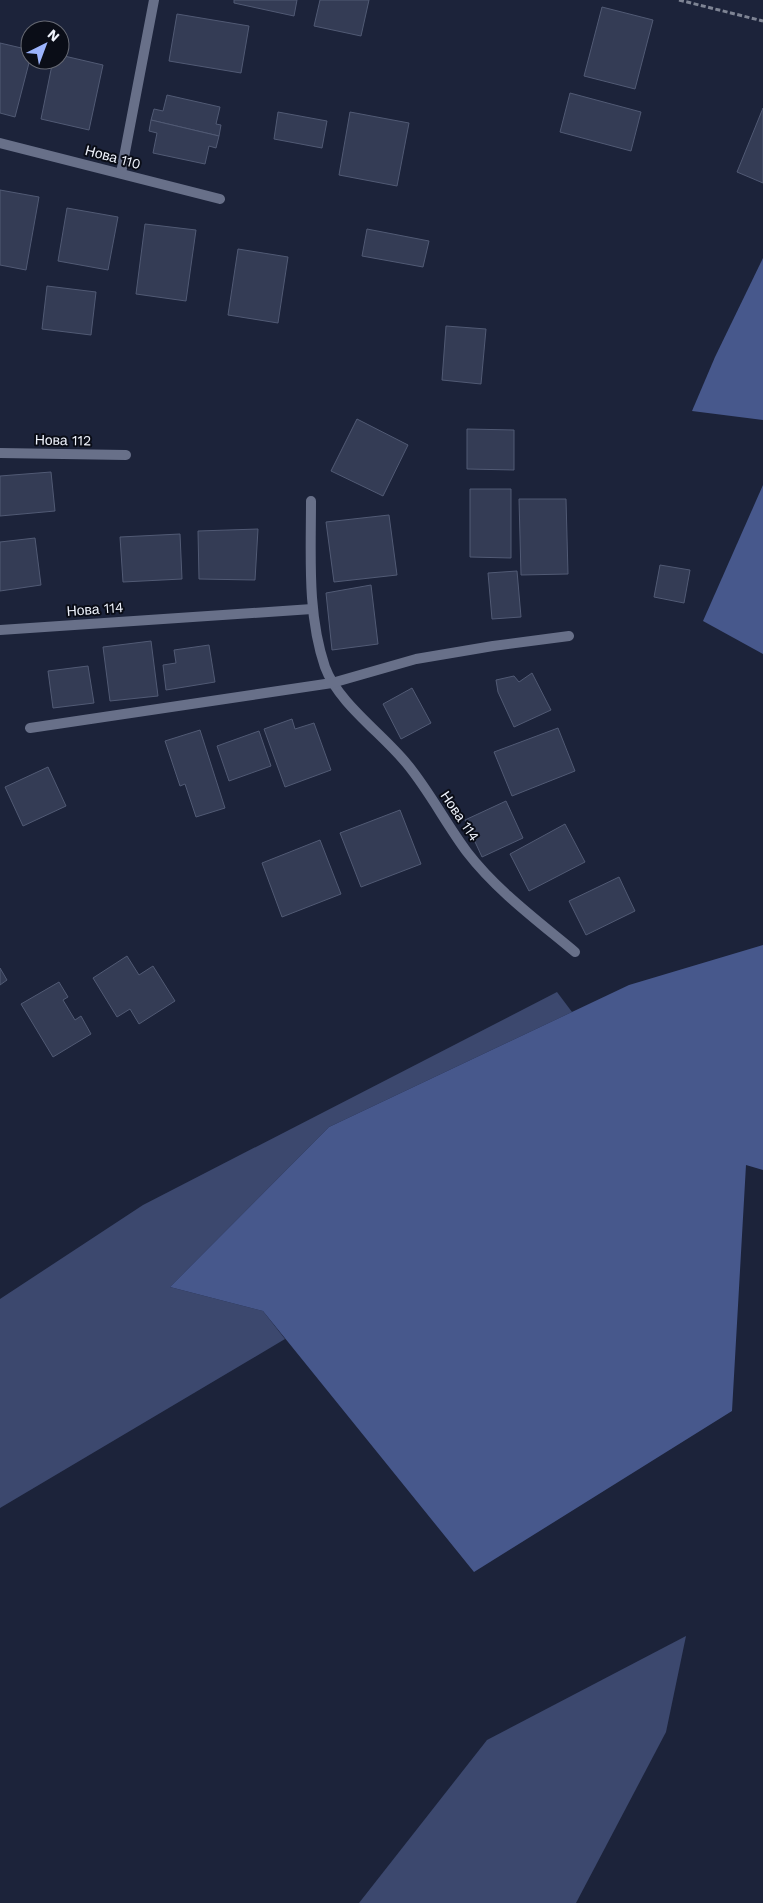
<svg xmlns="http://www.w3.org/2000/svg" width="763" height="1903" font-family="'Work Sans',sans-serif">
<rect width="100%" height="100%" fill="#1c233a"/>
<g fill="#3c486e">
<path d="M557,992l15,20 -243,115 -159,160 93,24 22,28 -285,169v-209l143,-94z"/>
<path d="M686,1636l-20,96 -90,171h-217l128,-163z"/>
</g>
<g fill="#47588c">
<path d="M763,258v162l-71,-9 23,-54z"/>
<path d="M763,485v169l-60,-33z"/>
<path d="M763,945v225l-17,-5 -14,246 -258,161 -211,-261 -93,-24 159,-160 300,-142z"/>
</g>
<g fill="#343c55" stroke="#515a74">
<path d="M234,0h63l-3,16 -60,-13z"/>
<path d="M320,0h49l-8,36 -47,-10z"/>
<path d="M602,7l51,13 -18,69 -51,-13z"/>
<path d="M177,14l72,12 -8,47 -72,-12z"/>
<path d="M0,43l30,7v9l-15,58 -15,-4z"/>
<path d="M60,55l43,10 -14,65 -48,-11 12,-59h7z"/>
<path d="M570,93l71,19 -10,39 -71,-19z"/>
<path d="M167,95l53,12 -4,17 5,1 -2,11 -68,-16 3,-11 9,2z"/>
<path d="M763,108v75l-26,-11z"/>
<path d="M278,112l49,9 -5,27 -48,-9z"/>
<path d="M350,112l59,11 -12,63 -58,-11z"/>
<path d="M151,120l68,16 -3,12 -7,-2 -4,18 -52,-11 4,-20 -8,-2z"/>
<path d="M0,190l39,7 -13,73 -26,-5z"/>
<path d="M67,208l51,9 -10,53 -50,-9z"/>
<path d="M145,224l51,6 -10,71 -50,-7z"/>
<path d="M367,229l62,12 -6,26 -61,-11z"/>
<path d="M238,249l50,8 -10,66 -50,-8z"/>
<path d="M47,286l49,6 -5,43 -49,-6z"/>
<path d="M446,326l40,3 -5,55 -39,-4z"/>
<path d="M357,419l51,26 -25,51 -52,-25z"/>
<path d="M467,429l47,1v40l-47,-1z"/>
<path d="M51,472l4,39 -55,5v-40z"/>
<path d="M470,489h41v69l-41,-1z"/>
<path d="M519,499h47l2,75 -47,1z"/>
<path d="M389,515l8,60 -63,7 -8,-60z"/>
<path d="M258,529l-3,51 -56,-1 -1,-48z"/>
<path d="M180,534l2,45 -59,3 -3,-45z"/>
<path d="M35,538l6,47 -41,6v-49z"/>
<path d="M660,565l30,5 -6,33 -30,-6z"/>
<path d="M517,571l4,46 -29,2 -4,-46z"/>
<path d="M371,585l7,59 -46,6 -6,-57z"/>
<path d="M151,641l7,55 -48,5 -7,-54z"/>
<path d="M209,645l6,37 -49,8 -3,-25 13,-2 -2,-13z"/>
<path d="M88,666l6,37 -41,5 -5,-37z"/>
<path d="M532,673l19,37 -37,17 -16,-35 -2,-12 18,-4 5,6z"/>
<path d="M412,688l19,35 -30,16 -18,-35z"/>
<path d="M292,719l3,10 19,-6 17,47 -46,17 -21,-58z"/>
<path d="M558,728l17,43 -63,25 -18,-44z"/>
<path d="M200,730l25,78 -29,9 -11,-33 -5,2 -15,-45z"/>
<path d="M259,731l12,35 -42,15 -12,-35z"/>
<path d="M48,767l18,39 -43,20 -18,-39z"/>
<path d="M506,801l17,37 -41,19 -17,-37z"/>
<path d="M400,810l21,54 -60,23 -21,-54z"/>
<path d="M565,824l20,38 -56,29 -19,-37z"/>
<path d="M320,840l21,54 -59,23 -20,-54z"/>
<path d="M619,877l16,34 -49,24 -17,-34z"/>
<path d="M127,956l12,19 14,-9 22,35 -36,23 -9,-15 -13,8 -24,-39z"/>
<path d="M0,968l7,12 -7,5z"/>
<path d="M59,982l9,15 -5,3 12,20 6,-4 10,18 -38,23 -32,-53z"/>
</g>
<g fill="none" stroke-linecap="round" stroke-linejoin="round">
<path stroke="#7e8494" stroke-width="3" stroke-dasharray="5 2.5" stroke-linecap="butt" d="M679,0l84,21"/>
<path stroke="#687089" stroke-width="10" d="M0,453l126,2"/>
<g stroke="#687089" stroke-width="10">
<path d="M0,143l220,56"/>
<path d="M121,173l33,-173"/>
<path d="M311,501c0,55 -4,113 14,166 13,36 58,67 82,97 23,28 39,60 60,88 30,39 71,69 108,100"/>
<path d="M0,630l312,-21"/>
<path d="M30,728l302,-45 84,-24 77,-13 76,-10"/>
</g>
</g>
<g text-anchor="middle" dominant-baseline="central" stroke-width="4" stroke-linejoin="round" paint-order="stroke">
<g font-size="14" fill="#eff3fc" stroke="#0a0d17">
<text transform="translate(113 157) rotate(15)">Нова 110</text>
<text transform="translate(63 440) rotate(1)">Нова 112</text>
<text transform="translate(95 609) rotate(-4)">Нова 114</text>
<text transform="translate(460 816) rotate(56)">Нова 114</text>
</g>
</g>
<g transform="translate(45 45) rotate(42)"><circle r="24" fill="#0a0d17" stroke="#666973"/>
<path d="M0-4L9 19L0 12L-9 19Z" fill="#9cb4fd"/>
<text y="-8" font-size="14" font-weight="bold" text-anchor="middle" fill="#eff3fc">N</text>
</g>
</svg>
